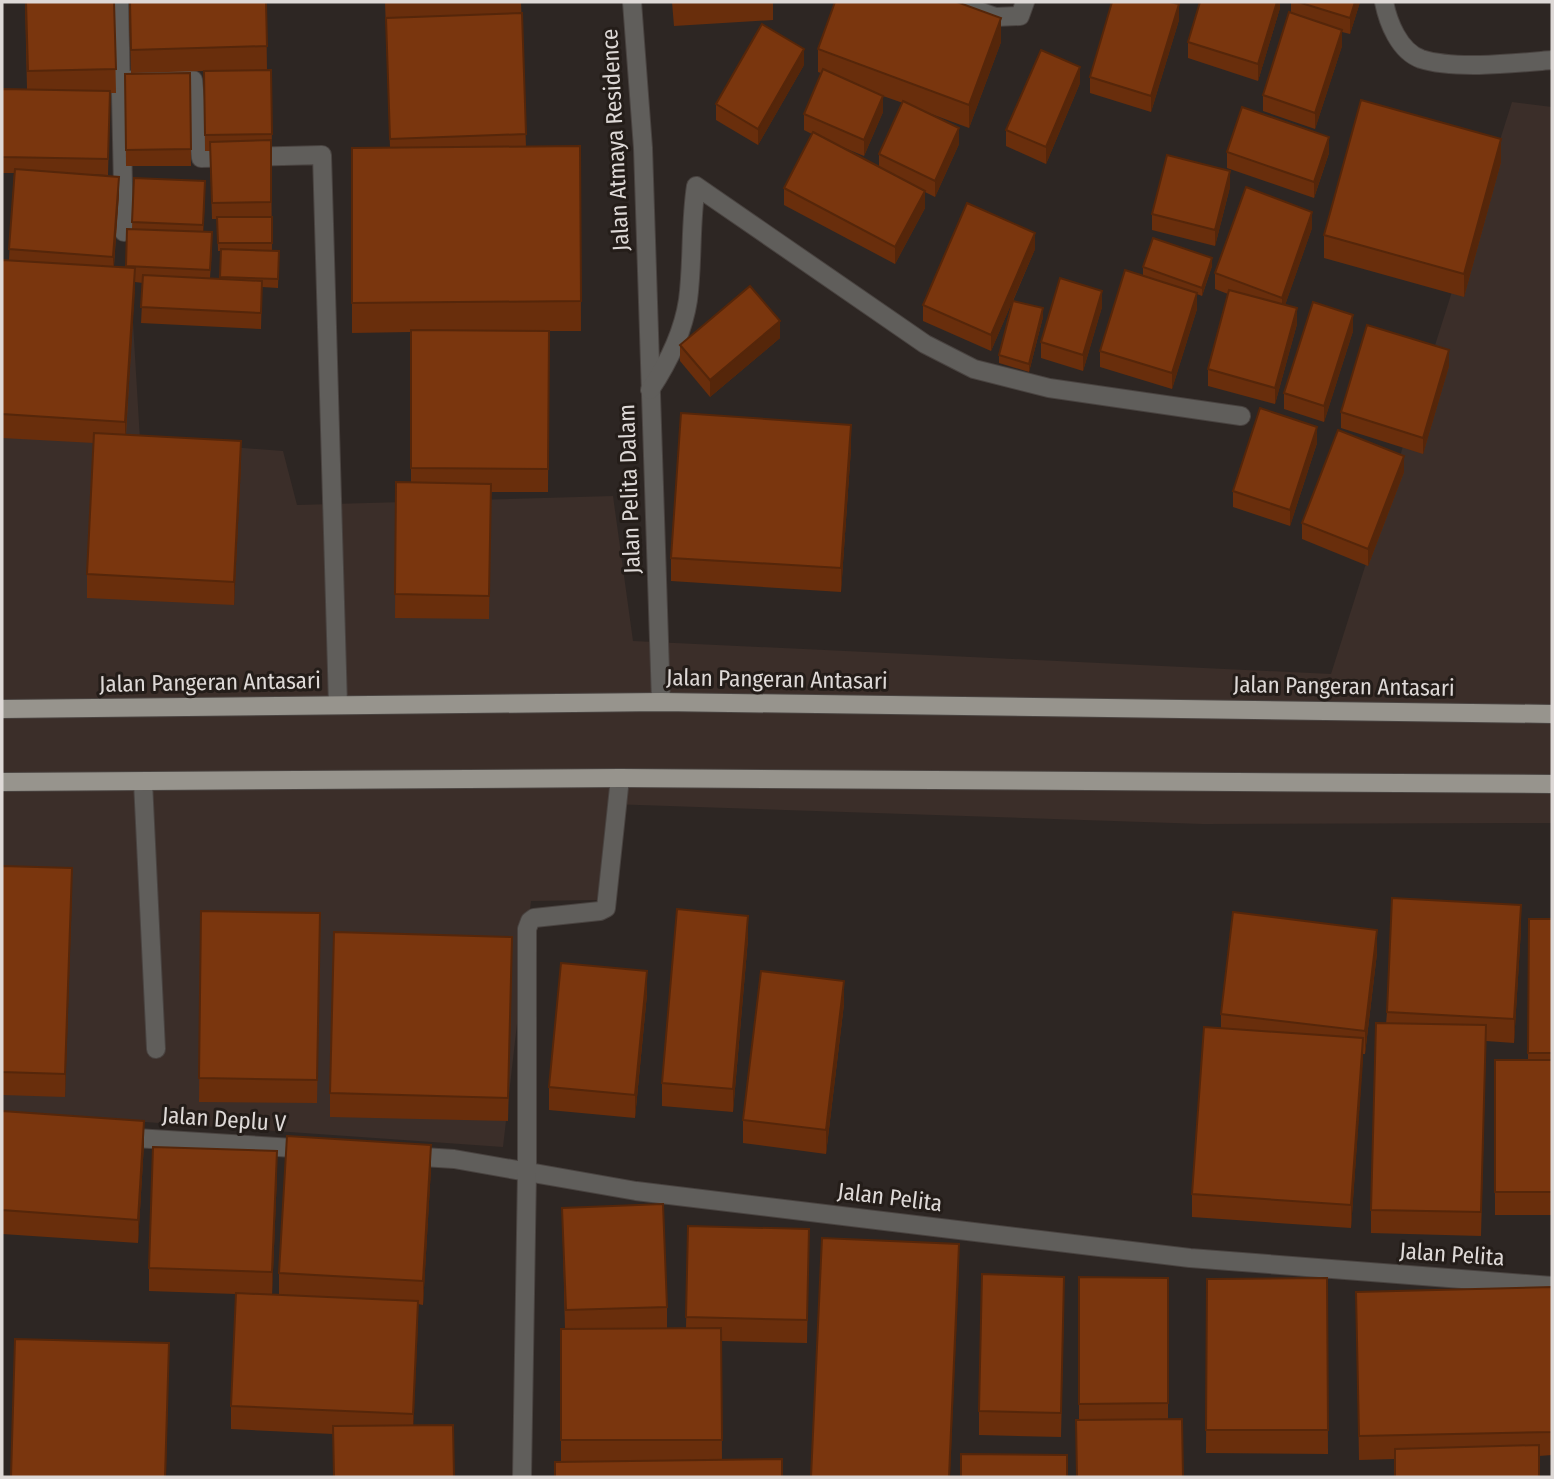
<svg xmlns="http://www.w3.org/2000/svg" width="1554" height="1479" font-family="'Fira Sans Condensed',sans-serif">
<rect width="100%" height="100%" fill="#2d2623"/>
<path fill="#3b2e29" d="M1512,102l40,5v716l-349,1 -593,-20 -12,96 -67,1 -28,246 -501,-35v-846l128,6 10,168 143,11 14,54 316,-9 20,145 698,33z"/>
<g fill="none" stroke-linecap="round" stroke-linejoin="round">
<defs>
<g id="minor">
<path d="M119,2l5,230"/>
<path d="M632,2l11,146 18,554"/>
<path d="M954,2l41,15 25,-1 5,-14"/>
<path d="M1384,2c4,20 15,49 37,57 34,11 96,4 131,1"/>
<path d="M120,80h73l8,78 121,-3 16,550"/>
<path d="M650,390c18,-27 33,-57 38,-90 5,-37 2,-76 8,-114l229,158 49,25 75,19 192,28"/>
<path d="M143,782l13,267"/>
<path d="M120,1137l189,12"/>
<path d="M407,1156l47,3 182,32 554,67 362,28"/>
<path d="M522,1477l5,-305v-243l3,-8 4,-3 66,-7 6,-3 14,-130"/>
</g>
<g id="major">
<path d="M2,709l659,-7 891,12"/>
<path d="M2,782l618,-4 932,6"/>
</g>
</defs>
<use href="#minor" stroke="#494340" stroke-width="20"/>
<use href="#major" stroke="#494340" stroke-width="20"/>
<use href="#minor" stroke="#605e5b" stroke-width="18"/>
<use href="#major" stroke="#97948d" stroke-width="18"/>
</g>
<g fill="#692e0c" fill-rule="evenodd">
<path d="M25,2h89l2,91h-6l-2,82 -27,-1 38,20 -5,72 12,1 1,-38h5l2,-51 71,19 -2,35 9,16 -2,30 10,1 1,-28h-3l-1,-32h-5l-2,-68h-5l-1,-80 -73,2 -2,-71h137l1,68h4l1,80h-1l1,101h7l-1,37 -16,-1 -1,42 -120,-6 2,-40 -8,-1 -9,153 115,29 -7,141 -147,-7v-24l7,-131 -92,-5v-178h7l5,-87h-12v-84h25z"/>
<path d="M385,2h136l5,145 54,-1 1,185h-32l-1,161h-57l-2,127 -94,-1 1,-136h15v-150l-59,1v-185h38z"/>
<path d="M672,2h101v18l-99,6z"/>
<path d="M1280,2v6l-22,73 -70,-23v-16z"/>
<path d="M1291,2h69l-10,32 -8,-2v14l-27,83 -52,-18v-16l28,-82z"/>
<path d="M1179,20l-28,92 -61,-19v-16z"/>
<path d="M1001,42l-32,86 -43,-16 33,32 -24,53 -10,-5v16l-30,56 -111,-59v-17l28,-54 -8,-4v-16l17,-41 -3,-1v-23zM883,96l20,7 -24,51v13l-49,-25 34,14 19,-44z"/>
<path d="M804,65l-46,80 -42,-25v-16z"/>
<path d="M190,73l1,93h-65l-1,-92z"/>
<path d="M1080,83l-34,81 -40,-18v-16z"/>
<path d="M1227,152l102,1 -15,45 -87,-30z"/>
<path d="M1501,162l-37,135 -140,-39v-23z"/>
<path d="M1230,187l-15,59 -63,-16v-16z"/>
<path d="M1312,228l-27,77 12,19 -22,80 -67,-18v-17l20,-75 -13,-5v-16z"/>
<path d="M1035,249l-22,52 30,16 -14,55 -30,-9v-8l13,-53 -21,49 -68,-30v-16z"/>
<path d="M1212,266l-10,30 -5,-2v15l-25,80 -72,-22v-16l43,-76v-8z"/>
<path d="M1102,307l-19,64 -42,-13v-16z"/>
<path d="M1353,331l-29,91 -40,-13v-16z"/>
<path d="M780,338l-70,59 -30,-36v-16z"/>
<path d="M1449,366l-26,88 -82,-26v-16z"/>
<path d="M1317,443l-27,83 -57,-19v-16z"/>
<path d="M851,448l-10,144 -170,-11v-23z"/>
<path d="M1404,472l-36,94 -66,-27v-16z"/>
<path d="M2,866l70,26 -7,205 -63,-2z"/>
<path d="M201,911l119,25 -3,167 -118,-1z"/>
<path d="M1529,919h23v296h-57v-155h33z"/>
<path d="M1521,929l-7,114 -28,-2 -5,195 -110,-3v-23l16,-198z"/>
<path d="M748,939l-15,173 -71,-6v-23z"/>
<path d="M1377,953l-12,101h-2l-12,174 -159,-11v-23l29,-166v-14z"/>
<path d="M512,960l-4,161 -178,-4v-24z"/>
<path d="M647,994l-12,124 -86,-8v-23z"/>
<path d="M844,1004l-18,150 -83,-11v-23z"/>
<path d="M2,1111l142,33 -6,99 -136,-9z"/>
<path d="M431,1168l-8,137 -5,-1 -5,121 -80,9 -102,-5v-23l5,-112 -87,-3v-23l128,-94 -5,121h7v-22z"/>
<path d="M562,1208l105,99v21h19l2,-102 121,3 -2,114 -86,-2 1,119 -161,2v-133h4z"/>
<path d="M1079,1277l89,1v141l-89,1z"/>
<path d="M1327,1278l1,176 -122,-1 1,-174z"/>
<path d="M1552,1287v168l-13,1v21h-144v-18l-36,1 -3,-168z"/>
<path d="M1064,1301l-3,136 -82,-2v-24z"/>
</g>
<g fill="#55260a">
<path d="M1277,2h3v6l-22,73v-17z"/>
<path d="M1355,2h5l-10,32v-16z"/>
<path d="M1179,4v16l-28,92v-16z"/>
<path d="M1001,18v24l-32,86v-23z"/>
<path d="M1342,30v16l-27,83v-16z"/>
<path d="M804,49v16l-46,80v-16z"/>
<path d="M1080,67v16l-34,81v-17z"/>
<path d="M883,96v16l-19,44v-16z"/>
<path d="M959,128v16l-24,53v-16z"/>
<path d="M1329,137v16l-15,45v-16z"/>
<path d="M1501,139v23l-37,135v-23z"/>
<path d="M1230,171v16l-15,59v-16z"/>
<path d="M119,177v17l-6,79v-16z"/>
<path d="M205,181v16l-2,45v-17z"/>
<path d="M925,191v17l-30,56v-17z"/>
<path d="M1312,212v16l-30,86v-16z"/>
<path d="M1035,233v16l-44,102v-16z"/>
<path d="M1212,258v8l-10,30v-8z"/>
<path d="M135,268v23l-10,154v-23z"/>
<path d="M1102,291v16l-19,64v-16z"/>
<path d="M1197,293v16l-25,80v-16z"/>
<path d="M1043,308v9l-14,55v-8z"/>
<path d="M1297,308v16l-22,80v-16z"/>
<path d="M1353,315v16l-29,91v-16z"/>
<path d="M780,321v17l-70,59v-17z"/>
<path d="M1449,350v16l-26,88v-16z"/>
<path d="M851,425v23l-10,144v-24z"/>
<path d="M1317,427v16l-27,83v-16z"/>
<path d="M241,441v23l-7,141v-23z"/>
<path d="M1404,456v16l-36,94v-17z"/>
<path d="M72,868v24l-7,205v-23z"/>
<path d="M1521,905v24l-7,114v-24z"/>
<path d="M748,916v23l-15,173v-23z"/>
<path d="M1377,930v23l-12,101v-23z"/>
<path d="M647,971v23l-12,124v-23z"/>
<path d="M844,981v23l-18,150v-24z"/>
<path d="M1363,1038v24l-12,166v-23z"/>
<path d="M144,1121v23l-6,99v-23z"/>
<path d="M431,1145v23l-8,137v-24z"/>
<path d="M277,1151v23l-5,122v-24z"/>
<path d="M959,1244v30l-9,203h-1z"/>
<path d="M418,1301v24l-5,112v-23z"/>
<path d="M169,1343l-3,134h-1z"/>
</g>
<g fill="#7a360e" stroke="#55260a" stroke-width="2">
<path d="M26,2h88l2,67 -88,2z"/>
<path d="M130,2h136l1,44 -136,4z"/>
<path d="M835,2h122l44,16 -32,87 -151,-56z"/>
<path d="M1112,2h58l9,2 -28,92 -61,-19z"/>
<path d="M1200,2h77l-19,62 -70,-22z"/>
<path d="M1298,2h57l-5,16z"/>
<path d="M1289,12l53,18 -27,83 -52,-18z"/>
<path d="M522,13l4,121 -136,5 -4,-121z"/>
<path d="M762,24l42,25 -46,80 -42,-25z"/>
<path d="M1041,50l39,17 -34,80 -40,-17z"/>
<path d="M823,69l60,27 -19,44 -60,-26z"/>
<path d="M271,70l1,64 -67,1 -1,-64z"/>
<path d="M190,73l1,76 -65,1 -1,-76z"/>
<path d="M2,89l108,2 -2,68 -106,-2z"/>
<path d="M1361,100l140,39 -37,135 -140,-39z"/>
<path d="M903,101l56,27 -24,53 -56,-27z"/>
<path d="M1242,107l87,30 -15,45 -87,-30z"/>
<path d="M813,132l112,59 -30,56 -111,-59z"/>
<path d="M271,140v62l-59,1 -2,-61z"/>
<path d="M580,146l1,155 -229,2v-155z"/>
<path d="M1167,155l63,16 -15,59 -63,-16z"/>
<path d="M15,169l104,8 -6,80 -104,-8z"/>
<path d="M134,178l71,3 -2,44 -71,-3z"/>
<path d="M1246,187l66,25 -30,86 -67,-25z"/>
<path d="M967,203l68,30 -44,102 -68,-30z"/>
<path d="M217,217h55v26h-54z"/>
<path d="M127,229l85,3 -2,38 -84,-4z"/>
<path d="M1153,238l59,20 -10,30 -59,-21z"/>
<path d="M221,249l58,2 -1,28 -58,-2z"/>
<path d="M2,260l133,8 -10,154 -123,-8z"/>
<path d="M1125,270l72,23 -25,80 -72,-22z"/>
<path d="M143,275l119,6 -1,32 -120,-6z"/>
<path d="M1060,278l42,13 -19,64 -42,-13z"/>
<path d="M750,286l30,35 -70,59 -30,-35z"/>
<path d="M1229,290l68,18 -22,80 -67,-19z"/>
<path d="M1013,301l30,7 -14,56 -30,-9z"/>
<path d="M1313,302l40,13 -29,91 -40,-13z"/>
<path d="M1367,325l82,25 -26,88 -82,-26z"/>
<path d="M411,330l138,1 -1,138 -137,-1z"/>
<path d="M1260,408l57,19 -27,83 -57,-19z"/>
<path d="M681,413l170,12 -10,143 -170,-10z"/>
<path d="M1338,430l66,26 -36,93 -66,-26z"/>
<path d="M94,433l147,8 -7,141 -147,-8z"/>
<path d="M396,482l95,2 -2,112 -94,-2z"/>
<path d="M2,866l70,2 -7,206 -63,-2z"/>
<path d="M1392,898l129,7 -7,114 -127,-7z"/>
<path d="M677,909l71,7 -15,173 -71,-6z"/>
<path d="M201,911l119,2 -3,167 -118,-2z"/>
<path d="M1233,912l144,18 -12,101 -144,-17z"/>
<path d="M1529,919h23v134h-24z"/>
<path d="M334,932l178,5 -4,161 -178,-5z"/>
<path d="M561,963l86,8 -12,124 -86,-8z"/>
<path d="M761,971l83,10 -18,149 -83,-10z"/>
<path d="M1376,1023l110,2 -5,187 -110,-2z"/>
<path d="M1204,1027l159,11 -12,167 -159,-11z"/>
<rect x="1495" y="1060" width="57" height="132"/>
<path d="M2,1111l142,10 -6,99 -136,-10z"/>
<path d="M287,1136l144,9 -8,136 -144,-8z"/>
<path d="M153,1147l124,4 -5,121 -123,-4z"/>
<path d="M663,1204l4,103 -101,3 -4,-102z"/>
<path d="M688,1226l121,3 -2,91 -121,-3z"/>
<path d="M822,1238l137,6 -10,233h-138z"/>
<path d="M982,1274l82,3 -3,136 -82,-2z"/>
<path d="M1079,1277l89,1v125l-89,1z"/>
<path d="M1327,1278l1,152h-122l1,-151z"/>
<path d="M1552,1287v145l-193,4 -3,-144z"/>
<path d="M236,1293l182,8 -5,113 -182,-8z"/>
<path d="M721,1328l1,112h-161v-111z"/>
<path d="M15,1339l154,4 -4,134h-154z"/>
<path d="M1182,1419l1,58h-106l-1,-57z"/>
<path d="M453,1425l1,52h-120l-1,-51z"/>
<path d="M1539,1445v32h-144v-28z"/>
<path d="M961,1454l106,1v22h-106z"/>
<path d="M782,1459v18h-227v-15z"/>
</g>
<g text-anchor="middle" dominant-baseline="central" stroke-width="6" stroke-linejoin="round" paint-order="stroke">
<g font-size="23" fill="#ded9d7" stroke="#241d19">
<text transform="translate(615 140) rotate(-93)">Jalan Atmaya Residence</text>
<text transform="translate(629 489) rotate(-92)">Jalan Pelita Dalam</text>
<text transform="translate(777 679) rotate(1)">Jalan Pangeran Antasari</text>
<text transform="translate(210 682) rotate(-1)">Jalan Pangeran Antasari</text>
<text transform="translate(1344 686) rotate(1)">Jalan Pangeran Antasari</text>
<text transform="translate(224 1119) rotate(4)">Jalan Deplu V</text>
<text transform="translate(890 1197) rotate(7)">Jalan Pelita</text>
<text transform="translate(1452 1254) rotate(4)">Jalan Pelita</text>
</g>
</g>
<rect width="1554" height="1479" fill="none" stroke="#ded9d7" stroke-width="7"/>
</svg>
